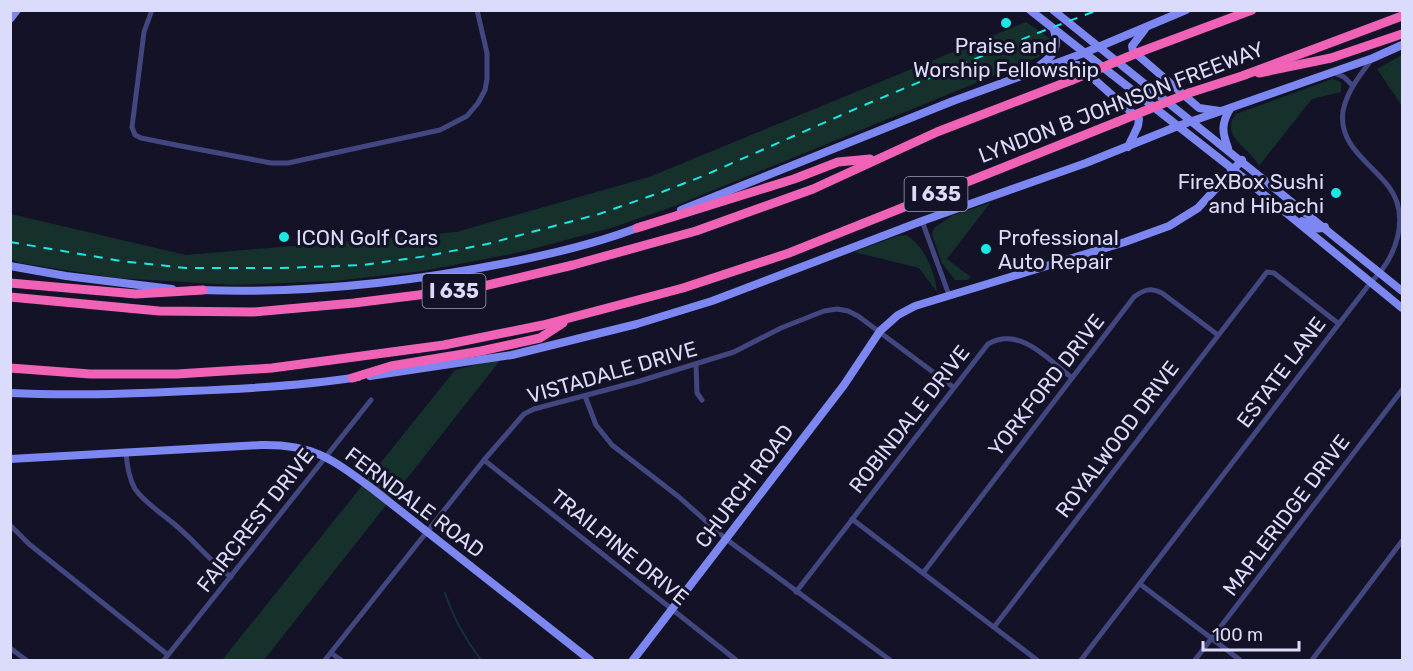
<svg xmlns="http://www.w3.org/2000/svg" width="1413" height="671" font-family="Rubik,sans-serif">
<rect width="100%" height="100%" fill="#131226"/>
<g fill="#16302c">
<path d="M1026,22l26,18 1,7 -9,8 -369,151 -64,22 -90,24 -98,19 -88,10 -100,4 -119,-7 -96,-15 -9,-4v-45l175,41 270,-23 193,-55z"/>
<path d="M1402,55v51l-25,-37z"/>
<path d="M1332,79l9,3v10l-29,7 -53,67c-8,-18 -41,-30 -23,-52z"/>
<path d="M990,203l-43,56 24,18 -4,3h-12l-13,-17 -10,-28 2,-7 19,-13z"/>
<path d="M906,235c18,10 29,37 31,57l-18,-24 -65,-16 43,-16z"/>
<path d="M502,358l-238,302h-42l233,-290z"/>
</g>
<g fill="none" stroke-linecap="round" stroke-linejoin="round">
<g stroke="#142e48" stroke-width="2">
<path d="M1396,63l6,9"/>
<path d="M445,593c8,25 20,46 36,67"/>
</g>
<g stroke="#424780" stroke-width="5">
<path d="M152,10l-8,22 -12,95 3,8 6,3 40,8 90,17h17l152,-33 27,-14 11,-13 7,-13 2,-11v-26l-10,-43"/>
<path d="M1332,72l12,5 9,9"/>
<path d="M922,221l27,74"/>
<path d="M696,365l1,28 5,7"/>
<path d="M585,396l11,29 16,20 67,52 47,42 164,121"/>
<path d="M126,453c1,13 3,25 9,36 10,14 25,23 38,34 21,17 37,38 58,54"/>
<path d="M484,460l252,200"/>
<path d="M852,519l185,141"/>
<path d="M10,525l19,19 139,111"/>
<path d="M923,573l211,-276c9,-7 17,-10 28,-4l56,42"/>
<path d="M1140,584l100,76"/>
<path d="M796,592l192,-248c32,-18 60,15 84,34"/>
<path d="M994,627l273,-355 7,1 65,51"/>
<path d="M10,648l16,12"/>
<path d="M331,653l10,7"/>
<path d="M164,660l207,-260"/>
<path d="M325,660l159,-200 40,-46 10,-5 106,-28 94,-29 47,-24 43,-17 13,-2 11,2 10,5 95,71"/>
<path d="M1081,660l290,-378c25,-24 40,-65 18,-95 -18,-24 -51,-41 -46,-76 4,-20 17,-36 29,-52"/>
<path d="M1195,660l207,-270"/>
<path d="M1312,660l90,-119"/>
</g>
<g stroke="#7c87f2" stroke-width="8">
<path d="M1030,10l204,160 168,138"/>
<path d="M1053,10l349,281"/>
<path d="M10,19l7,-9"/>
<path d="M1145,29l-13,17 1,5 66,57 21,3"/>
<path d="M1063,64l15,1 61,54 -1,7 -10,21"/>
<path d="M1040,65c15,-10 19,-18 14,-35"/>
<path d="M1228,148c-6,-16 -7,-24 2,-39"/>
<path d="M681,210l272,-109 131,-48 102,-43"/>
<path d="M1302,221c9,3 13,11 23,6"/>
<path d="M10,266l56,10 106,13"/>
<path d="M199,290c104,4 206,-7 307,-27 46,-9 93,-20 136,-37"/>
<path d="M370,376l142,-21 125,-31 75,-23 210,-80 164,-58 92,-37 195,-68 29,-13"/>
<path d="M10,393c60,3 120,1 179,-2 56,-2 113,-5 169,-14"/>
<path d="M10,459l251,-14c53,-1 71,14 113,45l216,170"/>
<path d="M633,660l211,-275 36,-54 18,-16 17,-9 210,-64 44,-16 29,-18 44,-48"/>
</g>
<g stroke="#ef62b6" stroke-width="9">
<path d="M1137,53l115,-43"/>
<path d="M1259,73l72,-15 71,-24"/>
<path d="M1189,93l53,-17 160,-60"/>
<path d="M637,228l157,-49 44,-17 32,-3"/>
<path d="M10,283l126,11 67,-4"/>
<path d="M10,297l149,14 94,1 101,-9 121,-15 98,-23 123,-34 117,-42 124,-57 135,-52"/>
<path d="M10,368l80,6h87l95,-6 172,-23 99,-20 140,-37 106,-35 328,-131"/>
<path d="M352,378l39,-12 90,-15 59,-13 23,-15"/>
</g>
<path stroke="#1ae8e4" stroke-width="2" stroke-dasharray="9 8" stroke-linecap="butt" d="M10,242l111,19 65,7h95l82,-3 64,-9 60,-12 112,-30 63,-22 41,-16 159,-70 168,-70 68,-26"/>
<g stroke="#ef62b6" stroke-width="9">
<path d="M1072,80l65,-27"/>
<path d="M1117,122l72,-29"/>
</g>
</g>
<g fill="#1ae8e4" stroke="#131226" stroke-width="2">
<circle cx="1006" cy="23" r="6"/>
<circle cx="1336" cy="193" r="6"/>
<circle cx="284" cy="237" r="6"/>
<circle cx="986" cy="249" r="6"/>
</g>
<g text-anchor="middle" dominant-baseline="central" stroke-width="6" stroke-linejoin="round" paint-order="stroke">
<g fill="#131226" stroke="#9f9fbb" stroke-width="1.5">
<rect x="904.5" y="177" width="63" height="34" rx="4.5"/>
<rect x="422.5" y="274" width="63" height="34" rx="4.5"/>
</g>
<g font-size="20" font-weight="bold" fill="#dbdbfb">
<text x="936" y="194">I 635</text>
<text x="454" y="291">I 635</text>
</g>
<g font-size="21" fill="#dbdbfb" stroke="#131226" text-anchor="start">
<text x="1006" y="45" text-anchor="middle">Praise and<tspan x="1006" dy="24">Worship Fellowship</tspan></text>
<text x="1324" y="181" text-anchor="end">FireXBox Sushi<tspan x="1324" dy="24">and Hibachi</tspan></text>
<text x="296" y="237">ICON Golf Cars</text>
<text x="998" y="237">Professional<tspan x="998" dy="24">Auto Repair</tspan></text>
</g>
<g font-size="21" fill="#dbdbfb" stroke="#131226">
<text transform="translate(1121 102) rotate(-21)">LYNDON B JOHNSON FREEWAY</text>
<text transform="translate(612 372) rotate(-16)">VISTADALE DRIVE</text>
<text transform="translate(1281 372) rotate(-53)">ESTATE LANE</text>
<text transform="translate(1046 385) rotate(-52)">YORKFORD DRIVE</text>
<text transform="translate(909 419) rotate(-52)">ROBINDALE DRIVE</text>
<text transform="translate(1117 439) rotate(-53)">ROYALWOOD DRIVE</text>
<text transform="translate(744 486) rotate(-53)">CHURCH ROAD</text>
<text transform="translate(415 502) rotate(37)">FERNDALE ROAD</text>
<text transform="translate(1286 515) rotate(-53)">MAPLERIDGE DRIVE</text>
<text transform="translate(255 520) rotate(-52)">FAIRCREST DRIVE</text>
<text transform="translate(620 547) rotate(39)">TRAILPINE DRIVE</text>
</g>
</g>
<rect width="1413" height="671" fill="none" stroke="#dbdbfb" stroke-width="24"/>
<path d="M1203 641v9h96v-9" fill="none" stroke="#dbdbfb" stroke-width="3"/>
<text x="1212" y="641" font-size="18" fill="#dbdbfb" stroke="#131226" stroke-width="4.5" paint-order="stroke">100 m</text>
</svg>
